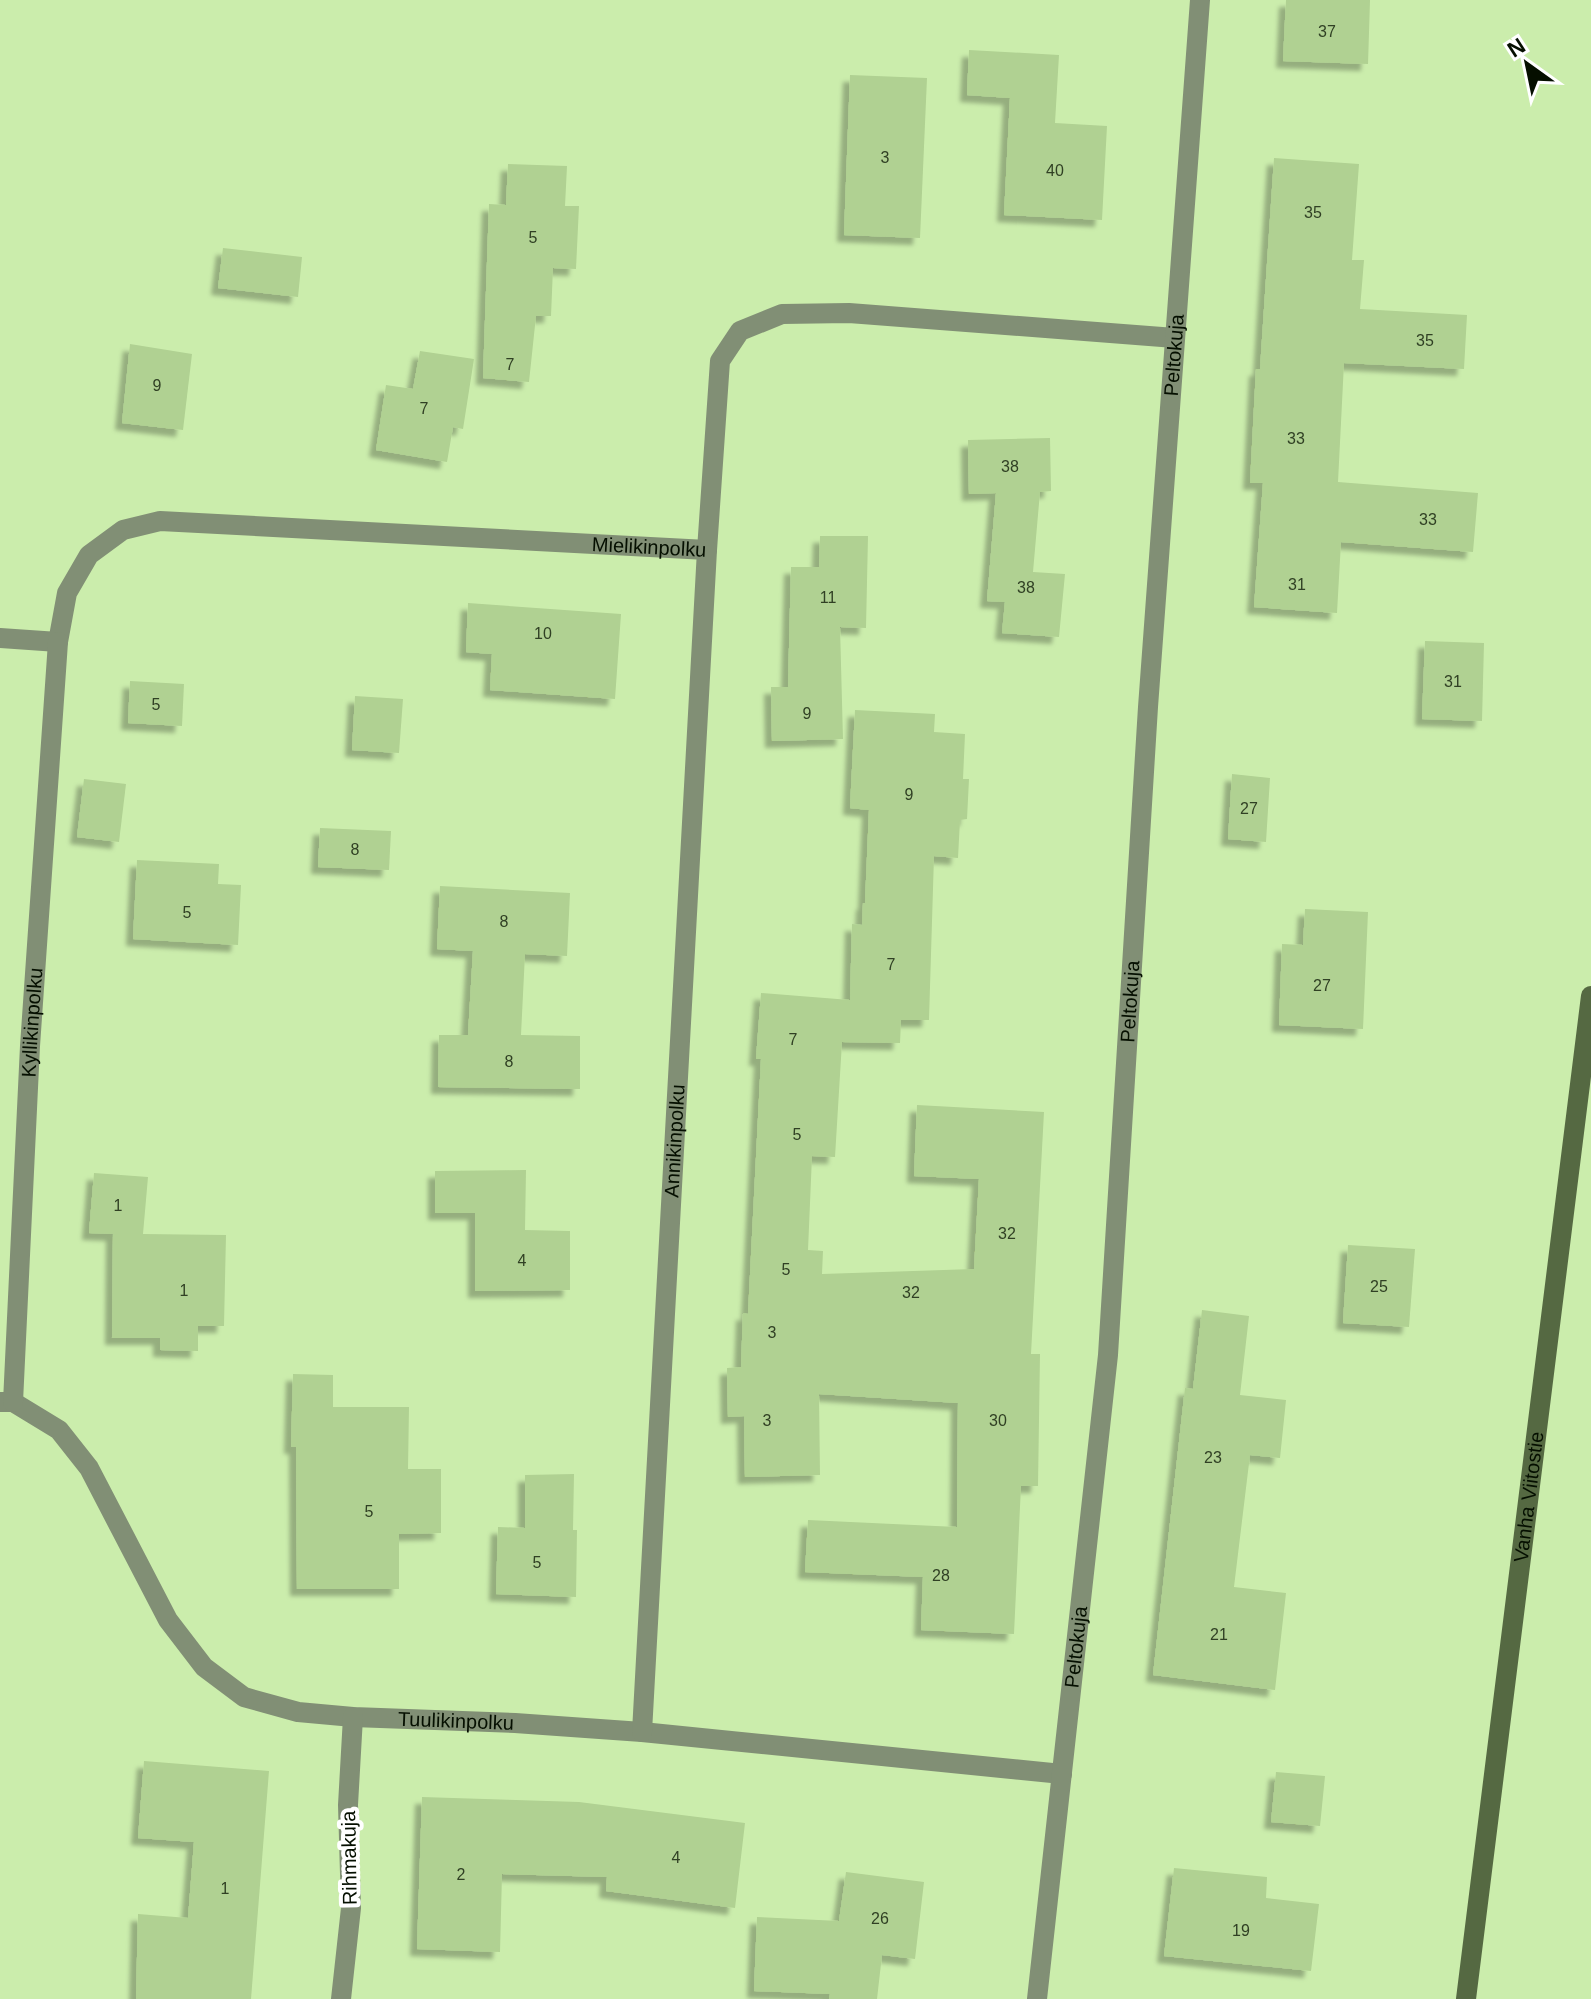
<svg xmlns="http://www.w3.org/2000/svg" width="1591" height="1999" font-family="Arial,sans-serif">
<defs>
<filter id="shadow"><feDropShadow dx="-7" dy="7" stdDeviation="2" flood-color="#0004"/></filter>
</defs>
<rect width="100%" height="100%" fill="#cbedac"/>
<g fill="#b0d192" filter="url(#shadow)">
<path d="M1286,0h84l-2,64 -85,-3z"/>
<path d="M969,50l90,5 -4,68 52,3 -5,94 -98,-5 6,-117 -43,-3z"/>
<path d="M850,75l77,3 -7,160 -76,-3z"/>
<path d="M1274,158l85,6 -7,96h12l-4,49 107,6 -3,54 -120,-6 -6,119 140,11 -5,59 -132,-10 -4,71 -83,-6 9,-124h-13l6,-114h4z"/>
<path d="M508,164l59,2 -2,40h14l-3,63 -23,-1 -2,48h-15l-7,66 -46,-4 6,-174 17,1z"/>
<path d="M223,248l79,9 -4,40 -80,-9z"/>
<path d="M130,344l62,10 -9,76 -61,-7z"/>
<path d="M420,351l54,8 -11,70 -10,-2 -6,35 -71,-12 10,-65 27,4z"/>
<path d="M1050,438l1,53 -11,1 -7,80 32,2 -6,63 -57,-4 3,-31 -18,-1 9,-108 -27,1 -1,-54z"/>
<path d="M820,536h48l-2,92 -26,-1 3,112 -71,2 -1,-54h17l3,-120h28z"/>
<path d="M468,603l153,11 -6,85 -125,-9 2,-36 -26,-2z"/>
<path d="M1425,641l59,2 -2,78 -60,-2z"/>
<path d="M130,681l54,3 -2,42 -54,-3z"/>
<path d="M355,696l48,3 -4,54 -47,-3z"/>
<path d="M855,710l80,4 -1,18 31,2 -2,45h6l-2,40 -7,1 -2,38 -24,-2 -5,164h-28l-1,23 -58,-1 -7,115 -23,-1 -4,94 15,1 -1,23 152,-5 5,-90 -65,-3 3,-71 127,7 -13,242h9l-2,132h-17l-7,148 -93,-4 2,-53 -118,-5 3,-52 149,7 1,-124 -139,-9 1,81 -75,2 -1,-61 -16,1 -1,-49 14,-1 2,-54 5,1 13,-255h-5l5,-66 89,7 2,-76 10,1 1,-22h2l4,-93 -19,-2z"/>
<path d="M1232,774l38,4 -4,64 -38,-3z"/>
<path d="M84,779l42,5 -7,58 -42,-5z"/>
<path d="M320,828l71,3 -2,39 -71,-3z"/>
<path d="M137,860l82,4 -1,20 23,1 -3,60 -105,-6z"/>
<path d="M440,886l130,7 -3,63 -42,-2 -4,81 59,1v53l-142,-2 1,-52h29l5,-84 -36,-2z"/>
<path d="M1305,909l63,3 -5,117 -84,-4 3,-81 21,1z"/>
<path d="M526,1170l-1,60 45,1v59l-95,1v-78h-40v-42z"/>
<path d="M94,1173l54,4 -5,57 83,1 -2,91h-26v25l-38,-1v-12h-48l1,-104 -24,-1z"/>
<path d="M1348,1245l67,4 -6,78 -66,-4z"/>
<path d="M1202,1310l47,6 -9,79 46,5 -6,58 -30,-3 -16,132 52,6 -11,97 -122,-15 32,-287 8,1z"/>
<path d="M293,1374l40,1v32h76l-1,62h33v64l-42,1v55h-102l-1,-142h-5z"/>
<path d="M574,1474l-1,56h4l-1,67 -80,-3 2,-67 27,1v-53z"/>
<path d="M144,1761l125,10 -18,228h-115l2,-85 50,4 6,-76 -56,-4z"/>
<path d="M1276,1772l49,4 -5,50 -49,-4z"/>
<path d="M422,1797l157,5 166,21 -10,85 -129,-17 1,-14 -105,-3 -2,78 -83,-3z"/>
<path d="M1174,1868l93,9 -1,21 53,6 -8,67 -147,-15z"/>
<path d="M846,1872l78,10 -9,77 -33,-4 -5,44h-48l1,-5 -76,-3 3,-74 82,4z"/>
</g>
<g fill="none" stroke-linecap="round" stroke-linejoin="round">
<g stroke="#818f75" stroke-width="20">
<path id="s1" d="M0,638l58,4 9,-49 22,-38 34,-25 37,-9 547,29 13,-189 20,-30 42,-17 67,-1 326,25"/>
<path id="s2" d="M0,1402h13l46,28 30,38 79,152 36,47 40,30 54,15 55,5 162,6 127,9 420,42"/>
<path id="s3" d="M13,1402l17,-356 28,-404"/>
<path id="s4" d="M642,1732l65,-1182"/>
<path d="M341,1999l10,-91 -3,-103 5,-88"/>
<path id="s5" d="M1037,1999l71,-644 40,-648 52,-707"/>
</g>
<path stroke="#556942" stroke-width="20" id="s6" d="M1466,1999l125,-1003"/>
</g>
<g text-anchor="middle" dominant-baseline="central" stroke-width="8" stroke-linejoin="round" paint-order="stroke">
<g font-size="16" fill="#304024">
<text x="1327" y="31">37</text>
<text x="885" y="157">3</text>
<text x="1055" y="170">40</text>
<text x="1313" y="212">35</text>
<text x="533" y="237">5</text>
<text x="1425" y="340">35</text>
<text x="510" y="364">7</text>
<text x="157" y="385">9</text>
<text x="424" y="408">7</text>
<text x="1296" y="438">33</text>
<text x="1010" y="466">38</text>
<text x="1428" y="519">33</text>
<text x="1297" y="584">31</text>
<text x="1026" y="587">38</text>
<text x="828" y="597">11</text>
<text x="543" y="633">10</text>
<text x="1453" y="681">31</text>
<text x="156" y="704">5</text>
<text x="807" y="713">9</text>
<text x="909" y="794">9</text>
<text x="1249" y="808">27</text>
<text x="355" y="849">8</text>
<text x="187" y="912">5</text>
<text x="504" y="921">8</text>
<text x="891" y="964">7</text>
<text x="1322" y="985">27</text>
<text x="793" y="1039">7</text>
<text x="509" y="1061">8</text>
<text x="797" y="1134">5</text>
<text x="118" y="1205">1</text>
<text x="1007" y="1233">32</text>
<text x="522" y="1260">4</text>
<text x="786" y="1269">5</text>
<text x="1379" y="1286">25</text>
<text x="184" y="1290">1</text>
<text x="911" y="1292">32</text>
<text x="772" y="1332">3</text>
<text x="767" y="1420">3</text>
<text x="998" y="1420">30</text>
<text x="1213" y="1457">23</text>
<text x="369" y="1511">5</text>
<text x="537" y="1562">5</text>
<text x="941" y="1575">28</text>
<text x="1219" y="1634">21</text>
<text x="676" y="1857">4</text>
<text x="461" y="1874">2</text>
<text x="225" y="1888">1</text>
<text x="880" y="1918">26</text>
<text x="1241" y="1930">19</text>
</g>
<g font-size="20" fill="#050f00" stroke="#fff">
<text stroke="none"><textPath href="#s5" startOffset="1650">Peltokuja</textPath></text>
<text stroke="none"><textPath href="#s1" startOffset="722">Mielikinpolku</textPath></text>
<text stroke="none"><textPath href="#s5" startOffset="1002">Peltokuja</textPath></text>
<text stroke="none"><textPath href="#s3" startOffset="380">Kyllikinpolku</textPath></text>
<text stroke="none"><textPath href="#s4" startOffset="592">Annikinpolku</textPath></text>
<text stroke="none"><textPath href="#s6" startOffset="506">Vanha Viitostie</textPath></text>
<text stroke="none"><textPath href="#s5" startOffset="354">Peltokuja</textPath></text>
<text stroke="none"><textPath href="#s2" startOffset="610">Tuulikinpolku</textPath></text>
<text transform="translate(349 1858) rotate(-91)">Rihmakuja</text>
</g>
</g>
<g transform="translate(1527 64) rotate(327)" stroke="#ffffff" stroke-width="6" paint-order="stroke">
<path d="M0-6L14 30L0 20L-14 30Z" fill="#050f00"/>
<text y="-12" font-size="22" font-weight="bold" text-anchor="middle" fill="#050f00">N</text>
</g>
</svg>
